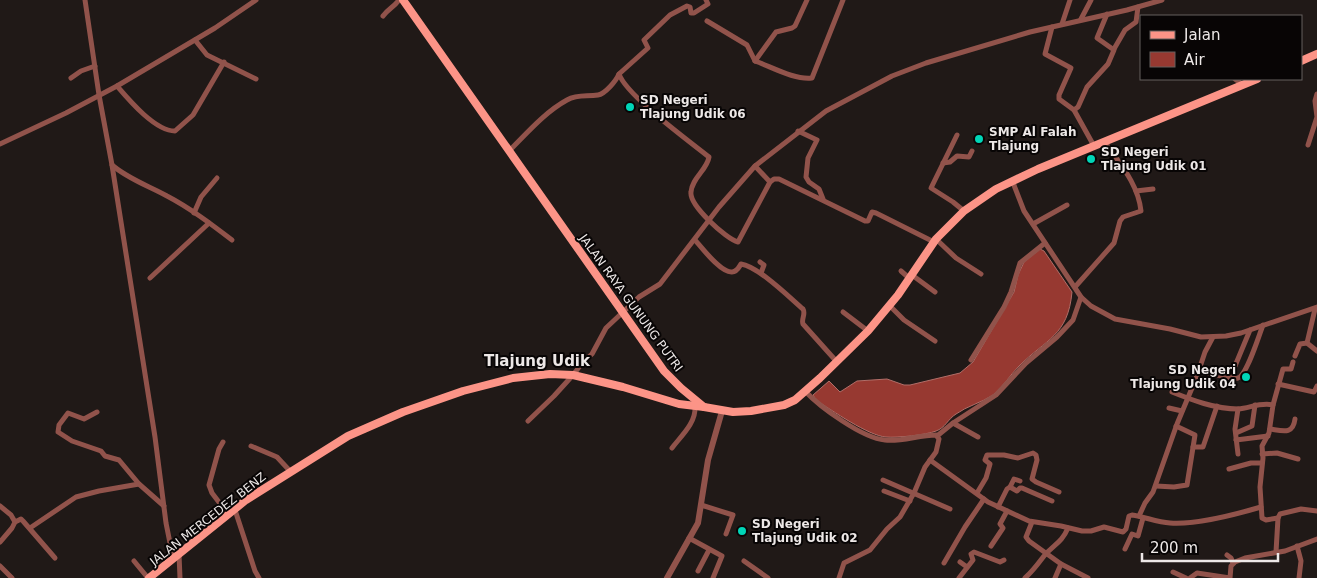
<svg xmlns="http://www.w3.org/2000/svg" width="1317" height="578" font-family="'DejaVu Sans',sans-serif">
<rect width="100%" height="100%" fill="#201917"/>
<path fill="#973931" stroke="#b16e68" d="M1040,249l4,2 28,41c-4,44 -26,47 -53,74 -9,9 -16,21 -26,29 -12,8 -26,11 -37,19 -8,5 -11,14 -20,17 -10,4 -39,7 -50,6 -17,-1 -55,-27 -70,-37l-3,-5 16,-14 11,11 17,-11 30,-2 17,6h6l50,-12 13,-11 41,-70 4,-17 6,-13z"/>
<g fill="none" stroke-linecap="round" stroke-linejoin="round">
<g stroke="#91534b" stroke-width="5">
<path d="M85,0l14,95 13,70 43,272 11,86 7,35"/>
<path d="M706,0l2,4 -14,9h-3l-1,-6 -3,-1 -17,9 -26,25 4,8 -29,26c8,22 69,66 90,83 -2,13 -17,21 -18,35 -2,13 35,47 47,50l32,-60 4,-3h5l86,42h3l4,-9 4,1 58,29"/>
<path d="M383,16c5,-7 11,-9 16,-16"/>
<path d="M1081,19l10,-19"/>
<path d="M707,21l40,24 8,16c17,6 39,19 57,17l31,-78"/>
<path d="M1062,24l8,-24"/>
<path d="M1052,27l-7,27 26,14 -12,27v4l15,11 4,-3 9,-20 21,-23 6,-14 -17,-12 10,-24"/>
<path d="M195,40l12,15 49,24"/>
<path d="M1114,49l11,-19 11,-8 2,-15"/>
<path d="M755,61l21,-29 16,-4 3,-2 12,-26"/>
<path d="M71,78l10,-7 14,-5"/>
<path d="M1235,79l8,6"/>
<path d="M117,86c12,14 38,45 58,45l18,-16 31,-53"/>
<path d="M1074,110l20,36"/>
<path d="M798,131l19,9 -9,18 -2,19 3,5 10,7 4,10"/>
<path d="M957,135l-26,53 22,14 11,9"/>
<path d="M0,144l66,-31 51,-27 98,-58 41,-28"/>
<path d="M1308,145l9,-28 -2,-16 2,-7"/>
<path d="M509,151c18,-18 36,-39 58,-51 11,-6 20,-3 31,-5 7,-1 18,-14 21,-21"/>
<path d="M943,163l7,-1 7,-6 12,1 3,-6"/>
<path d="M112,165c16,14 37,21 55,31 23,12 44,28 65,44"/>
<path d="M755,166l15,16"/>
<path d="M1012,180l12,31 57,86 10,9 24,13 55,10 31,8 25,-1 15,-3 76,-26"/>
<path d="M1136,191l17,-2"/>
<path d="M194,213l7,-16 16,-19"/>
<path d="M1033,224l34,-19"/>
<path d="M936,239l20,19 25,16"/>
<path d="M695,240c7,8 26,33 37,32 5,0 7,-5 9,-8 18,3 48,33 62,45 3,5 -2,10 0,15l34,38"/>
<path d="M760,262l4,3 -3,8"/>
<path d="M901,271l8,7"/>
<path d="M912,275l23,17"/>
<path d="M150,278l59,-55"/>
<path d="M1075,287l39,-44 6,-22 3,-4 18,-6c-3,-28 -22,-48 -37,-70"/>
<path d="M890,306l14,14 31,21"/>
<path d="M1315,309l-8,34 10,8"/>
<path d="M843,312l25,19"/>
<path d="M1295,356l5,-12 7,-1"/>
<path d="M971,360l33,-53 7,-15 9,-29 25,-20"/>
<path d="M1199,371c9,1 31,9 39,7 9,-3 21,-43 25,-53"/>
<path d="M1230,378l20,-48"/>
<path d="M1278,384l36,8 3,-6"/>
<path d="M805,391c15,16 57,47 80,49 16,2 34,-5 51,-5l3,4 -3,13 -11,15 -11,26 -14,24 -13,12 -17,21 -26,13 -5,15"/>
<path d="M1172,392c20,8 43,17 66,17 12,-1 23,-7 35,-4l-4,28 -7,13 1,12 -3,29 2,31 4,2 12,-2 -2,34"/>
<path d="M1273,405l10,-36h8l2,-7"/>
<path d="M1169,408l13,3"/>
<path d="M1238,409l-3,20 3,25"/>
<path d="M97,412l-13,7 -16,-6 -9,12 -1,7 14,9 29,10 4,5 14,4 20,24 25,22"/>
<path d="M528,421l26,-25 19,-21 10,-13 9,-8 14,-26 33,-31 21,-13 59,-77 36,-41 71,-55 66,-35 34,-13 104,-31 97,-22 35,-10"/>
<path d="M953,423l25,14"/>
<path d="M1270,429c13,2 23,6 25,-10"/>
<path d="M1236,433l16,-7 3,-21"/>
<path d="M937,436l16,-13 43,-28 30,-32 31,-26 16,-17 8,-23"/>
<path d="M1236,440l32,-4"/>
<path d="M223,442l-4,7 -10,36 3,8 16,21"/>
<path d="M251,446l26,11 13,14"/>
<path d="M1193,447h10l14,-41"/>
<path d="M672,448c9,-12 24,-25 23,-41"/>
<path d="M1262,454l15,-1 21,6"/>
<path d="M930,460l58,42 41,19 32,5 21,5h9l13,-4 19,5 3,-3 3,-13 3,-1c13,2 25,7 38,8 25,2 67,-9 91,-16"/>
<path d="M1229,469l22,-6h11"/>
<path d="M883,480l67,29"/>
<path d="M1156,486l18,1 13,-2 8,-50 -19,-9"/>
<path d="M1010,487l4,-8 6,2"/>
<path d="M884,491l26,10"/>
<path d="M977,493l9,-15 4,-14 -5,-4 2,-5h17l14,3 15,-5 3,2 1,5 -5,19 4,3 23,10"/>
<path d="M701,505l32,10 -7,19"/>
<path d="M0,506l11,9 4,7 -3,6 -12,14"/>
<path d="M998,507l9,-18 3,-2 7,4 3,-3h2l30,13"/>
<path d="M235,510l20,61 4,7"/>
<path d="M1139,516l6,-13 8,-11 24,-68 20,-48 8,-24 8,-15"/>
<path d="M1278,518l2,-4 21,-5 16,2"/>
<path d="M15,522l6,-3 2,2 32,37"/>
<path d="M1032,522l-6,15 3,4 32,23 27,14"/>
<path d="M30,528l46,-31 23,-6 40,-7"/>
<path d="M689,538l33,18 -9,22"/>
<path d="M991,546l12,-18 -3,-4 7,-13"/>
<path d="M1297,546l4,15 -2,17"/>
<path d="M1125,549l7,-15 6,2 5,-18"/>
<path d="M179,554l1,24"/>
<path d="M1227,555l4,3 2,5"/>
<path d="M134,561l14,17"/>
<path d="M744,561l24,17"/>
<path d="M960,562l7,5"/>
<path d="M944,563l21,-36 19,-28"/>
<path d="M0,566l12,12"/>
<path d="M698,571l11,-21"/>
<path d="M1173,572l13,6"/>
<path d="M959,578l14,-18 -2,-6 3,-2 26,10 4,-2"/>
<path d="M1025,578c8,-7 13,-14 19,-22 10,-12 17,-12 24,-28"/>
<path d="M1055,578l6,-14"/>
<path d="M1190,578l7,-5 33,5 1,-12 4,-4 10,-4 40,-7 32,-12"/>
</g>
<path stroke="#91534b" stroke-width="6" d="M667,578l31,-55 10,-63 14,-49"/>
<g stroke="#fc9487" stroke-width="8">
<path d="M403,0l261,371 17,17 23,19 29,5 18,-1 33,-6 11,-5 25,-22 48,-47 30,-36 38,-56 28,-28 32,-22 42,-20 219,-90"/>
<path d="M1301,61l16,-7"/>
<path d="M149,578l97,-78 102,-64 55,-24 60,-21 50,-13 37,-4 23,1 50,12 56,17 25,3"/>
</g>
</g>
<g fill="#00d5b7" stroke="#080505" stroke-width="2">
<circle cx="630" cy="107" r="5"/>
<circle cx="979" cy="139" r="5"/>
<circle cx="1091" cy="159" r="5"/>
<circle cx="1246" cy="377" r="5"/>
<circle cx="742" cy="531" r="5"/>
</g>
<g text-anchor="middle" dominant-baseline="central" stroke-width="4" stroke-linejoin="round" paint-order="stroke">
<g font-size="12" font-weight="bold" fill="#ede8e7" stroke="#080505" text-anchor="start">
<text x="640" y="100">SD Negeri<tspan x="640" dy="14">Tlajung Udik 06</tspan></text>
<text x="989" y="132">SMP Al Falah<tspan x="989" dy="14">Tlajung</tspan></text>
<text x="1101" y="152">SD Negeri<tspan x="1101" dy="14">Tlajung Udik 01</tspan></text>
<text x="1236" y="370" text-anchor="end">SD Negeri<tspan x="1236" dy="14">Tlajung Udik 04</tspan></text>
<text x="752" y="524">SD Negeri<tspan x="752" dy="14">Tlajung Udik 02</tspan></text>
</g>
<g font-size="12" fill="#ede8e7" stroke="#080505">
<text transform="translate(631 303) rotate(54)">JALAN RAYA GUNUNG PUTRI</text>
<text transform="translate(208 519) rotate(-38)">JALAN MERCEDEZ BENZ</text>
</g>
<g font-size="15" font-weight="bold" fill="#ede8e7" stroke="#080505">
<text x="537" y="361">Tlajung Udik</text>
</g>
</g>
<rect x="1140" y="15" width="162" height="65" fill="#080505" stroke="#64605f"/>
<rect x="1150" y="31" width="25" height="8" fill="#fc9487" stroke="#64605f"/>
<text x="1184" y="40" font-size="15" fill="#ede8e7">Jalan</text>
<rect x="1150" y="52" width="25" height="15" fill="#973931" stroke="#64605f"/>
<text x="1184" y="65" font-size="15" fill="#ede8e7">Air</text>
<path d="M1142 553v8h136v-8" fill="none" stroke="#ede8e7" stroke-width="2.5"/>
<text x="1150" y="553" font-size="15" fill="#ede8e7" stroke="#080505" stroke-width="4" paint-order="stroke">200 m</text>
</svg>
